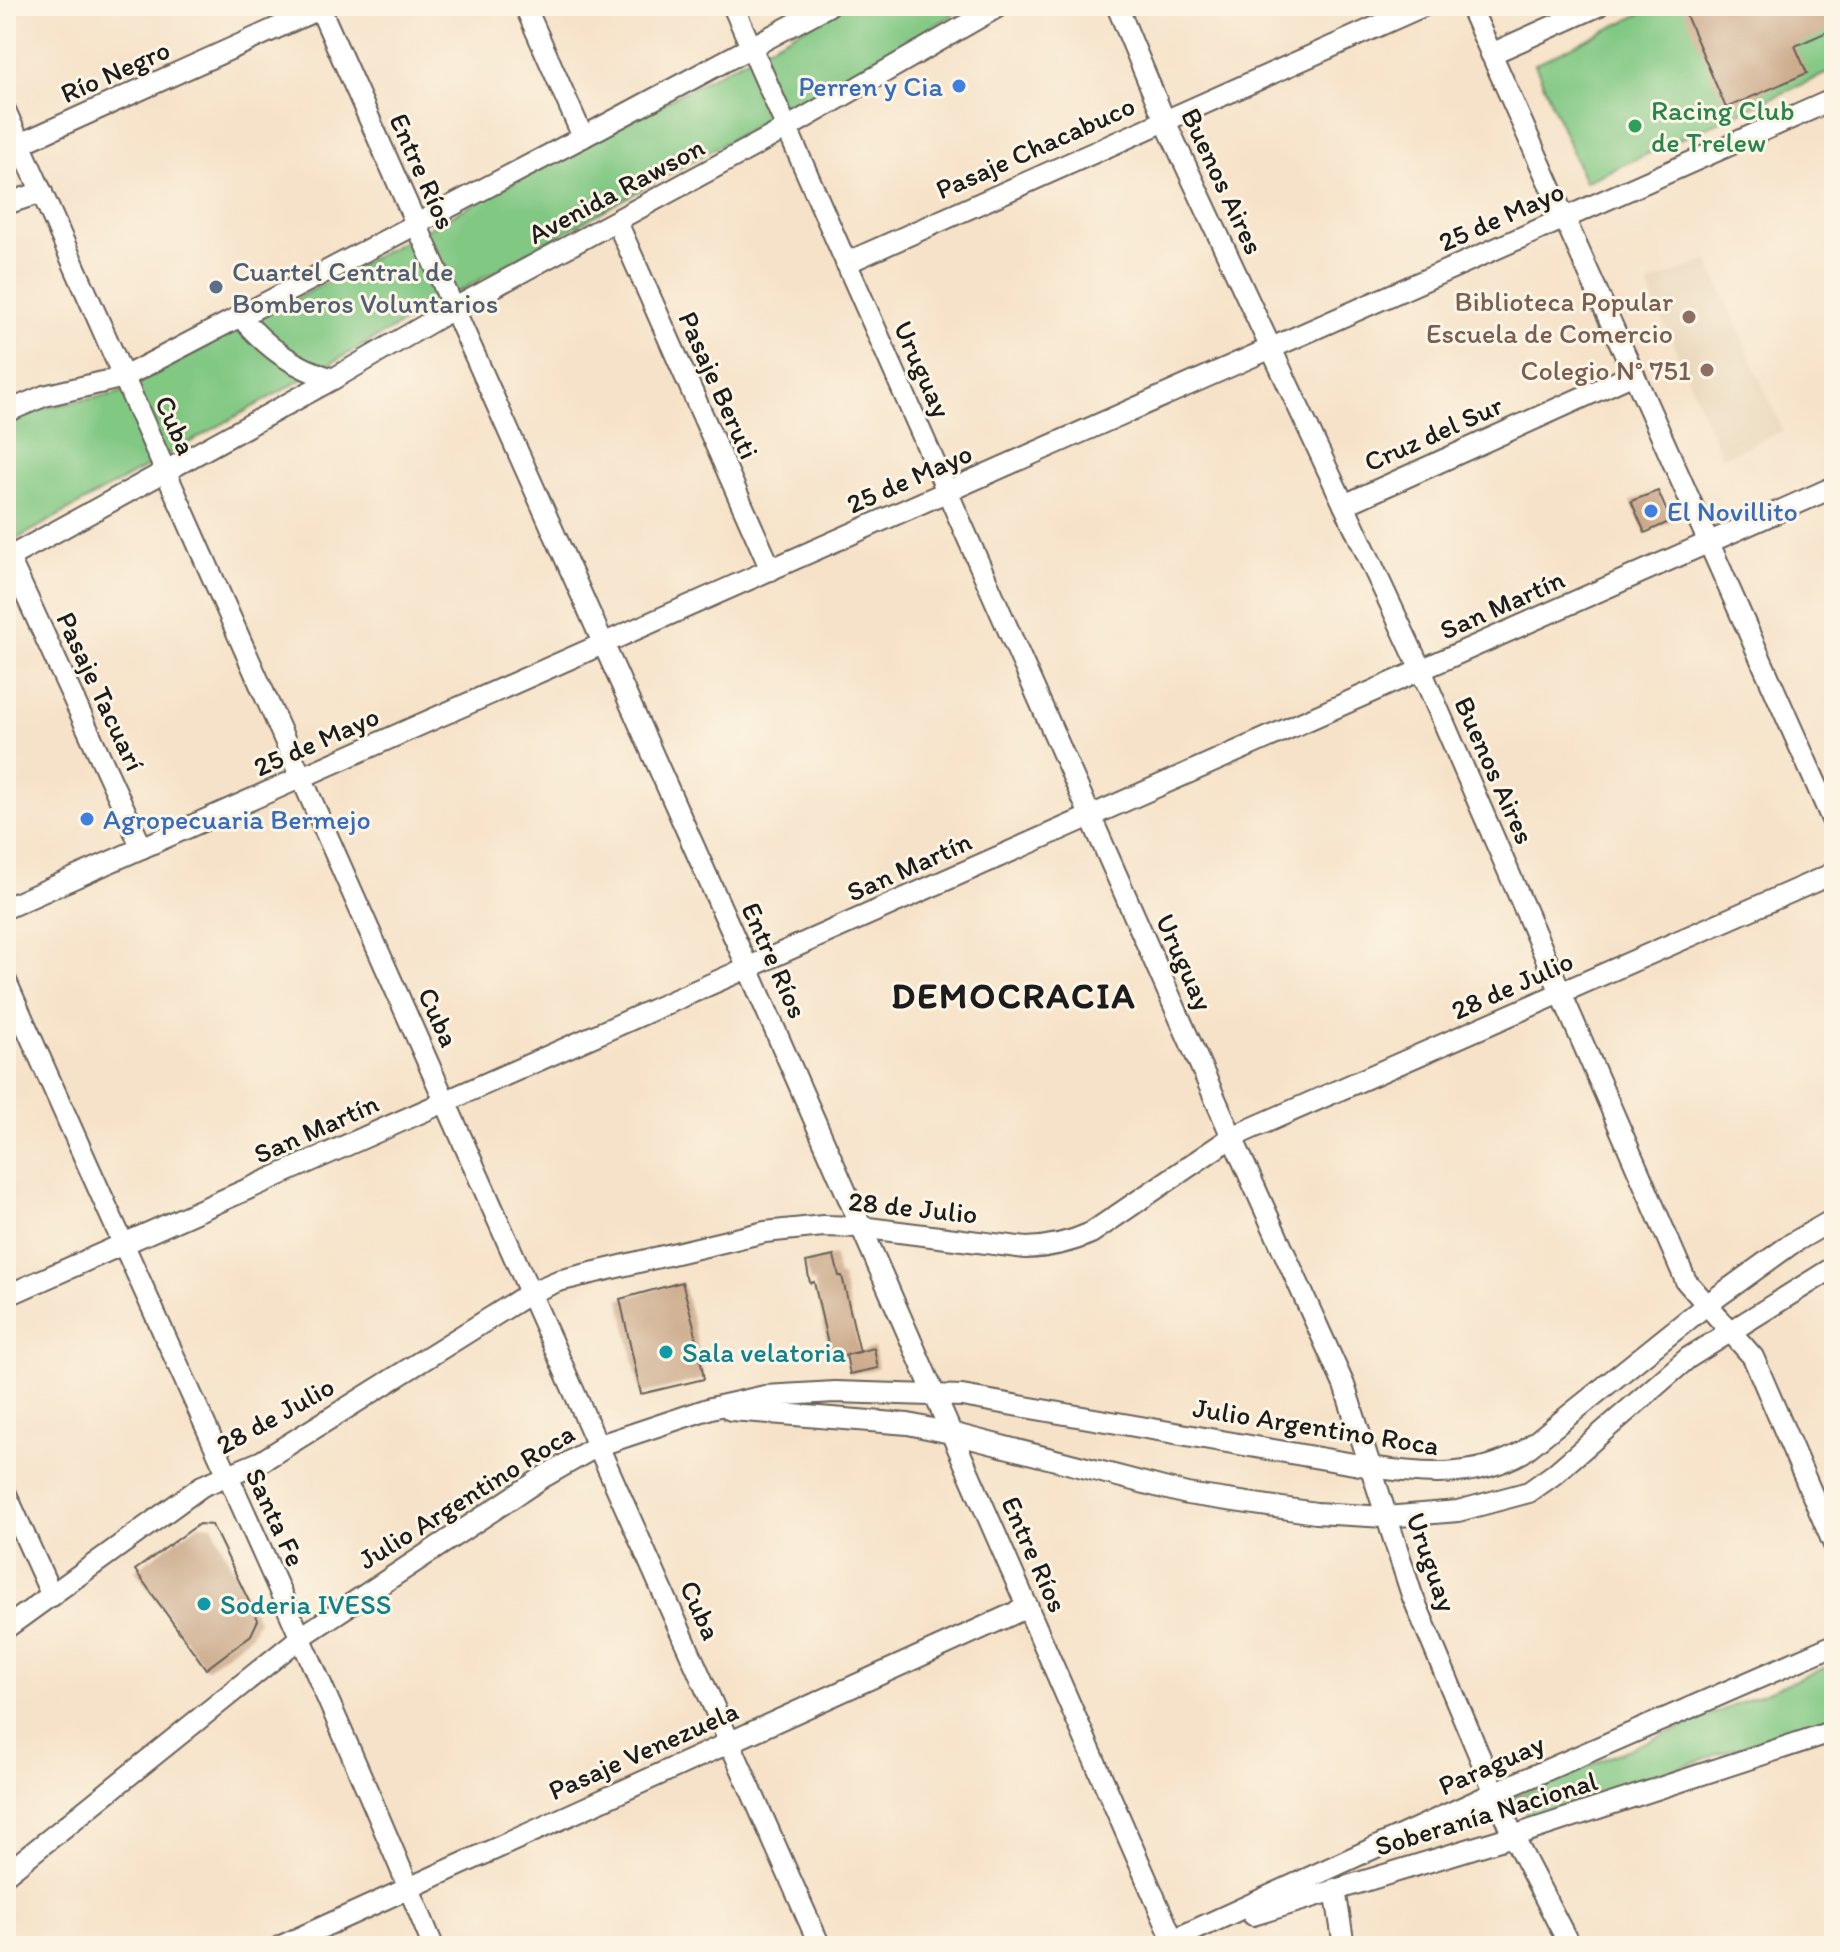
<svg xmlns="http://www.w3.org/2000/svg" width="1840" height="1952" font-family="Itim,sans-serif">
<rect width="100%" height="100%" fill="#fcf5e5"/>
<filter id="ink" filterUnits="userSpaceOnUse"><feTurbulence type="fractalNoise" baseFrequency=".0125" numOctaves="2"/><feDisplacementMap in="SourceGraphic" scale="16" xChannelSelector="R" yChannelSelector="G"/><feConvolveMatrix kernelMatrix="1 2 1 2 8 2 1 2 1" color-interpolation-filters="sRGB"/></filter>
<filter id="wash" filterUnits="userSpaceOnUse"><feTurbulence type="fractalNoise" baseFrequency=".006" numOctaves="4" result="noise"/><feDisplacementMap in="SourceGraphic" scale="32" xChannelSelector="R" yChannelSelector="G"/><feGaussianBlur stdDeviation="1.8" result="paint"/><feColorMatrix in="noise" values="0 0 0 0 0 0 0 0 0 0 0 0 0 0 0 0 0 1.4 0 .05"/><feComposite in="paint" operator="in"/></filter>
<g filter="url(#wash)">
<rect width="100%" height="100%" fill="#f6e2c8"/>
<path fill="#e8d4b7" d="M1708,260l75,171 -61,26 -75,-173z"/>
<g fill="#81c883" stroke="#4e7250" stroke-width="2">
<path d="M845,6h124l-963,539v-120l27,-15 86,-17z"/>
<path d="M1657,6h177v64l-249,112 -50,-118z"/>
<path d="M1834,1664v51l-305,103 -16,-21z"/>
</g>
<g id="blocks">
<g fill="#c8a484">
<path d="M1682,6h144l8,23 -39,17 12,27 -81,35z"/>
<path d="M1658,491l13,30 -26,12 -14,-32z"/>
<path d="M834,1256l5,20h3l18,76 -29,6 -17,-76 -4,1 -4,-21z"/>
<path d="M682,1282l12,44 10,53 -63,15 -21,-95z"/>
<path d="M874,1348l4,20 -28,6 -4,-19z"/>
<path d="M199,1524l13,1 46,95 -7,15 -45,34 -71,-99z"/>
</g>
</g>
</g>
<g filter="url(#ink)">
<use href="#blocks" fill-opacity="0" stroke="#686158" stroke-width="2"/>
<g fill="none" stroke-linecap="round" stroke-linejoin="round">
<defs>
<g id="minor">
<path d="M319,6l429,962 425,972"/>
<path d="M525,6l58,131"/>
<path d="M733,6l499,1131 112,248 68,210 101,241 57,110"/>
<path d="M1117,6l47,113 257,551 265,611 67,76 81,188"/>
<path d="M1470,6l364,818"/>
<path d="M1491,54l107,-48"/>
<path d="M6,112l814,1834"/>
<path d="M20,144l301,-136"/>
<path d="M6,204l36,-12"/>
<path d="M617,222l154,348"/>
<path d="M846,263l577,-257"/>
<path d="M240,316c27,32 53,51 93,63"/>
<path d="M6,412l38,-16 80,-19 459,-240 245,-131"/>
<path d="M1344,505l290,-131"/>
<path d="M9,558l133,290"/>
<path d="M6,559l327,-180 120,-70 334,-181 212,-122"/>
<path d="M6,908l1828,-809"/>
<path d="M6,981c141,322 293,640 427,965"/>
<path d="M6,1296l1828,-809"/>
<path d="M731,1410l177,14 43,9 236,61 129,19 70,4 72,-6 71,-19 24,-17 135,-117 146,-91"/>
<path d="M6,1494l46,102"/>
<path d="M6,1628l196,-142 60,-25 268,-168 28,-12 207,-49 58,-6 37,1 166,21c24,-1 43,-5 65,-15l141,-96 602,-264"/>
<path d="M6,1874l295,-237 244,-161 52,-30 114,-38 54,-12 70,-4 127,4 409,71c53,8 104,12 152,-15l182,-146 86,-62 43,-25"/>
<path d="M1335,1889l9,57"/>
<path d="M1253,1915l260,-79 321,-105"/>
<path d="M1173,1940l321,-147 340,-148"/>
<path d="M281,1946l747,-339"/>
</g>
</defs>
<use href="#minor" stroke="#686158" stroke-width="24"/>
<use href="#minor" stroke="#fff" stroke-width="20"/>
</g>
</g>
<g fill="#3f7fe0" stroke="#fcf5e5" stroke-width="3">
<circle cx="959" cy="86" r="8"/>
<circle cx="1651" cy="511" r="8"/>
<circle cx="87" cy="819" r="8"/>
</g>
<circle fill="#2e9e5b" stroke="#fcf5e5" stroke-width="3" cx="1635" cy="126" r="8"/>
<circle fill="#5c6f8a" stroke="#fcf5e5" stroke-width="3" cx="216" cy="287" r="8"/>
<g fill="#8d6e63" stroke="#fcf5e5" stroke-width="3">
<circle cx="1689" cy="317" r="8"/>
<circle cx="1707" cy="370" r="8"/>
</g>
<g fill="#0f9aa8" stroke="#fcf5e5" stroke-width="3">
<circle cx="666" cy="1352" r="8"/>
<circle cx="204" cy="1604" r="8"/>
</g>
<g text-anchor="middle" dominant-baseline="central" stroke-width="6" stroke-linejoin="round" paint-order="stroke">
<g font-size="28" fill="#1c1c1c" stroke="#fcf5e5">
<text transform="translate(115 71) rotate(-24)">Río Negro</text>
<text transform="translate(1035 147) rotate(-24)">Pasaje Chacabuco</text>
<text transform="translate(423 171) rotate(66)">Entre Ríos</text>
<text transform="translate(1223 181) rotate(65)">Buenos Aires</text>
<text transform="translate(616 190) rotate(-28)">Avenida Rawson</text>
<text transform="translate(1501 216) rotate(-24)">25 de Mayo</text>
<text transform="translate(923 369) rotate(66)">Uruguay</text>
<text transform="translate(719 385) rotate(66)">Pasaje Beruti</text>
<text transform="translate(176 425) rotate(66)">Cuba</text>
<text transform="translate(1433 433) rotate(-24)">Cruz del Sur</text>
<text transform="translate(909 478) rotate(-24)">25 de Mayo</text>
<text transform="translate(1502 604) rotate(-24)">San Martín</text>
<text transform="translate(101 691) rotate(65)">Pasaje Tacuarí</text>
<text transform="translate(316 741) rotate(-24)">25 de Mayo</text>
<text transform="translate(1495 770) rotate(66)">Buenos Aires</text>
<text transform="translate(909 866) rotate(-24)">San Martín</text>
<text transform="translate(775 960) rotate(66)">Entre Ríos</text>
<text transform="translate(1185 962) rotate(66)">Uruguay</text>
<text transform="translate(1512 985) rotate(-24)">28 de Julio</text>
<text transform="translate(439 1017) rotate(66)">Cuba</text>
<text transform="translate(316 1128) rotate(-24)">San Martín</text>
<text transform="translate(913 1207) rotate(6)">28 de Julio</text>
<text transform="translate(275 1415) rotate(-29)">28 de Julio</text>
<text transform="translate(1316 1426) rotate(9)">Julio Argentino Roca</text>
<text transform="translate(466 1496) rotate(-32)">Julio Argentino Roca</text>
<text transform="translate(276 1517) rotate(65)">Santa Fe</text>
<text transform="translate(1035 1554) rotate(66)">Entre Ríos</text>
<text transform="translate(1432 1562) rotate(71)">Uruguay</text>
<text transform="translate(701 1610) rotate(66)">Cuba</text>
<text transform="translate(643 1750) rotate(-24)">Pasaje Venezuela</text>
<text transform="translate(1491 1764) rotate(-24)">Paraguay</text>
<text transform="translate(1486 1813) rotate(-17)">Soberanía Nacional</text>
</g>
<g font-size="28" fill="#366cbe" stroke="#fcf5e5" text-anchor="start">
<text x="943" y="86" text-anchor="end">Perren y Cia</text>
<text x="1667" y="511">El Novillito</text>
<text x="103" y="819">Agropecuaria Bermejo</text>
</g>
<g font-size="28" fill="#27864d" stroke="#fcf5e5" text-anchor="start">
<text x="1651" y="110">Racing Club<tspan x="1651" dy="32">de Trelew</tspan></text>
</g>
<g font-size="28" fill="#4e5e75" stroke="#fcf5e5" text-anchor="start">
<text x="232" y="271">Cuartel Central de<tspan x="232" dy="32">Bomberos Voluntarios</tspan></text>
</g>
<g font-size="28" fill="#785e54" stroke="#fcf5e5" text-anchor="end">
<text x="1673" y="301">Biblioteca Popular<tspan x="1673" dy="32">Escuela de Comercio</tspan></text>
<text x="1691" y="370">Colegio N° 751</text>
</g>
<g font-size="28" fill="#0d838f" stroke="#fcf5e5" text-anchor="start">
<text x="682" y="1352">Sala velatoria</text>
<text x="220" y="1604">Soderia IVESS</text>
</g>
<g font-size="36" font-weight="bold" letter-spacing="2" fill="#1c1c1c" stroke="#fcf5e5">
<text x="1014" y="995">DEMOCRACIA</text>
</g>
</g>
<rect width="1840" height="1952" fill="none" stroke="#fcf5e5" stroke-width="32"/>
</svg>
